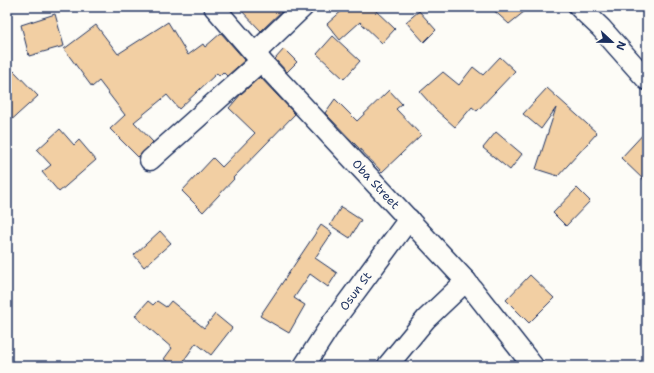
<svg xmlns="http://www.w3.org/2000/svg" width="654" height="373" font-family="'Shantell Sans',sans-serif">
<rect width="100%" height="100%" fill="#fdfcf7"/>
<filter id="ink" filterUnits="userSpaceOnUse"><feTurbulence type="fractalNoise" baseFrequency=".025" numOctaves="2"/><feDisplacementMap in="SourceGraphic" scale="8" xChannelSelector="R" yChannelSelector="G"/><feConvolveMatrix kernelMatrix="1 2 1 2 8 2 1 2 1" color-interpolation-filters="sRGB"/></filter>
<g filter="url(#ink)">
<g fill="#f2cfa3" stroke="#1b2f5e">
<path d="M238,7h48l-25,24z"/>
<path d="M344,7h33l-3,2 21,20 -13,14 -22,-21 -20,18 -13,-16 18,-16z"/>
<path d="M490,7h40l-21,17z"/>
<path d="M419,11l17,19 -12,12 -18,-20z"/>
<path d="M55,14l9,32 -35,10 -8,-31z"/>
<path d="M168,22l20,33 15,-11 2,3 16,-14 24,27 -18,16 -4,-4 -4,4 -2,-3 -38,36 -12,-14 -33,27 19,20 -15,15 -28,-28 15,-14 -26,-34 -7,6 -28,-38 32,-24 22,29z"/>
<path d="M333,36l27,25 -16,18 -27,-25z"/>
<path d="M284,49l13,13 -10,10 -12,-13z"/>
<path d="M500,57l15,14 -38,40 -5,-4 -17,20 -19,-17 -16,-18 23,-20 16,13 14,-18 10,8z"/>
<path d="M14,71l24,25 -31,28v-47z"/>
<path d="M260,77l35,37 -62,64 1,1 -31,33 -21,-21 31,-33 9,9 33,-34 -26,-25 12,-14z"/>
<path d="M547,88l50,45 -39,43 -22,-7 20,-61 -15,21 -18,-15z"/>
<path d="M389,90l13,14 -6,5 25,26 -39,37 -57,-59 10,-14 22,22z"/>
<path d="M60,129l14,16 5,-5 17,20 -37,32 -17,-20 9,-7 -14,-15z"/>
<path d="M647,130v53l-26,-25z"/>
<path d="M496,132l26,22 -12,16 -27,-22z"/>
<path d="M577,188l13,13 -24,25 -13,-13z"/>
<path d="M341,207l20,13 -11,18 -20,-13z"/>
<path d="M321,225l11,8 -17,25 22,15 -9,14 -18,-13 -16,24 11,7 -16,28 -29,-17z"/>
<path d="M160,231l11,12 -27,24 -10,-12z"/>
<path d="M530,275l24,23 -25,25 -23,-23z"/>
<path d="M148,301l5,4 4,-4 9,6 5,-6 33,27 11,-14 17,14 -21,27 -15,-12 -16,23h-6l-10,-7 8,-11 -37,-32z"/>
</g>
<g fill="none" stroke-linecap="round" stroke-linejoin="round">
<defs>
<g id="street">
<path id="s1" d="M214,7l47,54 205,220 67,85"/>
<path d="M579,7l22,21 46,52"/>
<path d="M255,53l48,-46"/>
<path d="M150,160l111,-99"/>
<path d="M388,365l38,-46 40,-38"/>
<path id="s2" d="M304,366l26,-40 79,-107"/>
</g>
</defs>
<use href="#street" stroke="#1b2f5e" stroke-width="23"/>
<use href="#street" stroke="#fdfcf7" stroke-width="20"/>
</g>
</g>
<g text-anchor="middle" dominant-baseline="central" stroke-width="3" stroke-linejoin="round" paint-order="stroke">
<g font-size="12" fill="#1b2f5e" stroke="#fdfcf7">
<text stroke="none"><textPath href="#s1" startOffset="240">Oba Street</textPath></text>
<text stroke="none"><textPath href="#s2" startOffset="91">Osun St</textPath></text>
</g>
</g>
<rect width="654" height="373" fill="none" stroke="#fdfcf7" stroke-width="24"/>
<rect x="12" y="12" width="630" height="349" fill="none" stroke="#1b2f5e" stroke-width="1.5" filter="url(#ink)"/>
<g transform="translate(612 42) rotate(112)" stroke="#fdfcf7" stroke-width="3" paint-order="stroke">
<path d="M0-3L7 15L0 10L-7 15Z" fill="#1b2f5e"/>
<text y="-6" font-size="11" font-weight="bold" text-anchor="middle" fill="#1b2f5e">N</text>
</g>
</svg>
